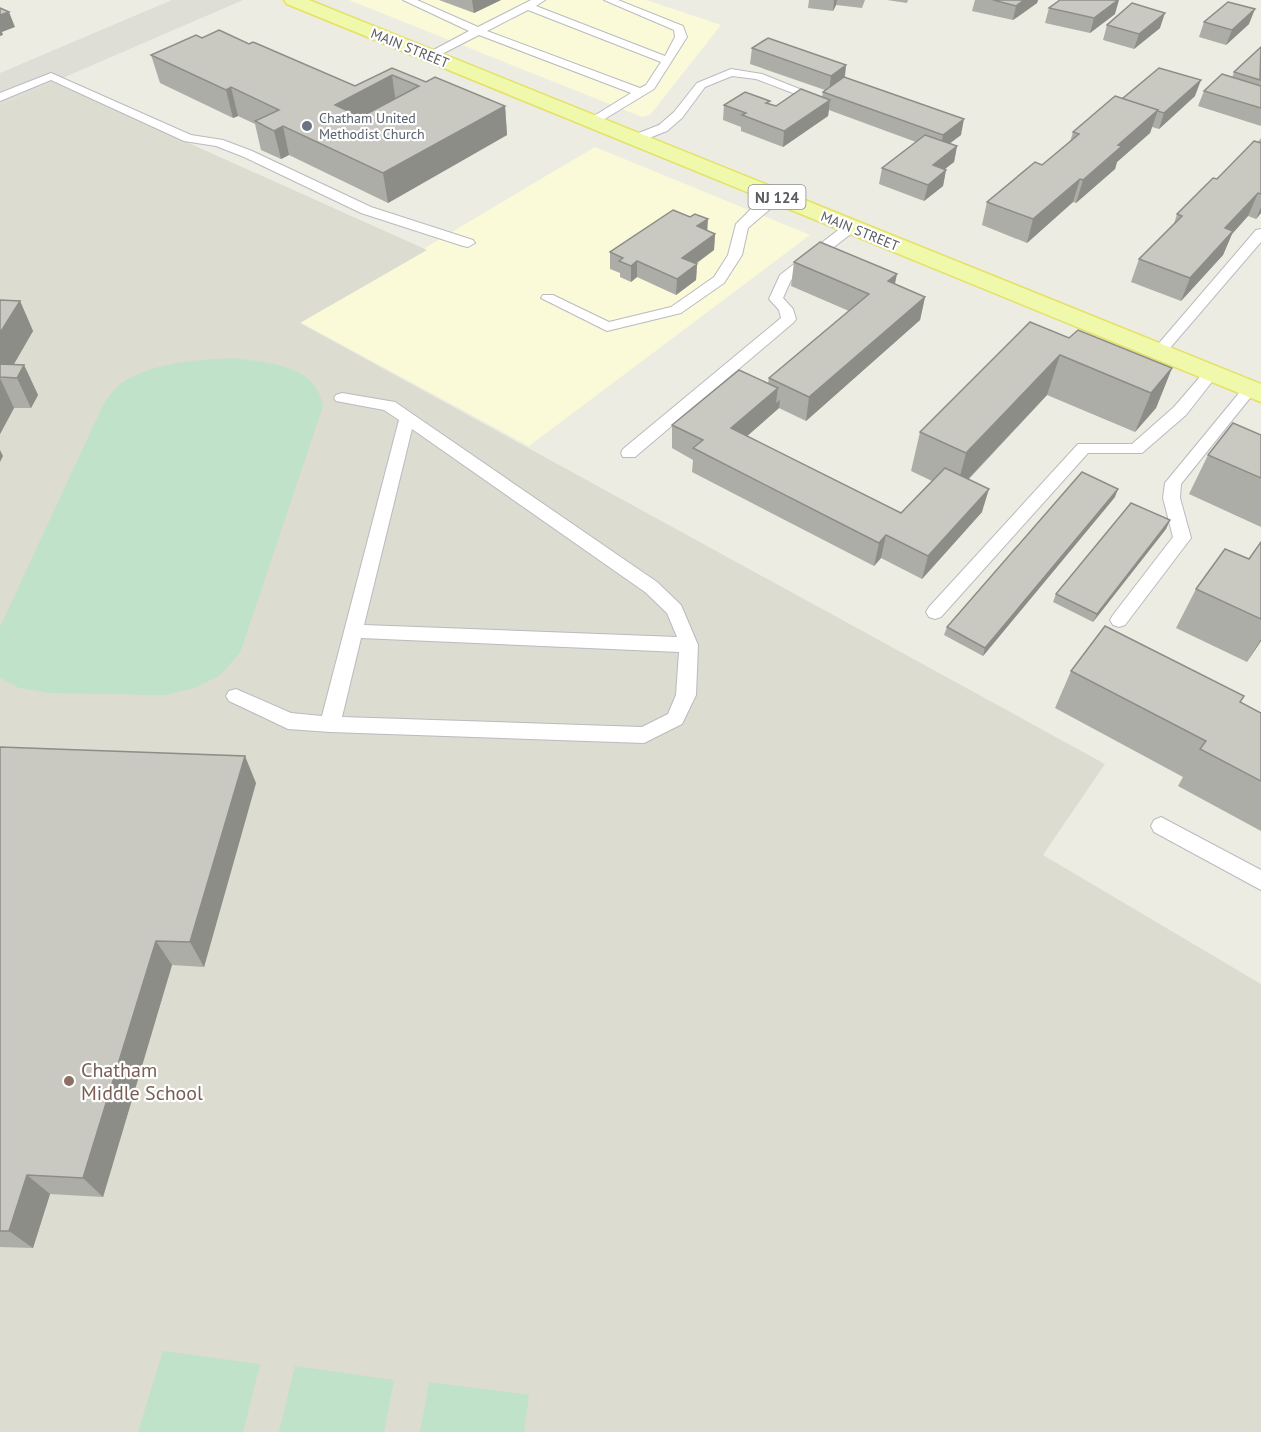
<svg xmlns="http://www.w3.org/2000/svg" width="1261" height="1432" font-family="'PT Sans',sans-serif">
<rect width="100%" height="100%" fill="#ecece2"/>
<g fill="#fafad9">
<path d="M349,0h297l75,25 -71,90 -8,2z"/>
<path d="M595,147l215,88 -281,211 -229,-124z"/>
</g>
<path fill="#deddd6" d="M172,0h71l-243,105v-32z"/>
<path fill="#dcdcd0" d="M53,82l374,168 -127,73 805,441 -62,91 218,129v448h-1261v-1327z"/>
<g fill="#c0e2c9">
<path d="M233,358c35,5 83,6 90,48l-83,247 -20,22 -25,13 -31,7 -114,-2 -31,-5 -19,-10v-51l104,-224c6,-7 12,-17 19,-21 33,-20 72,-22 110,-24z"/>
<path d="M163,1351l97,13 -17,68h-105z"/>
<path d="M295,1366l99,14 -10,52h-105z"/>
<path d="M429,1382l100,13 -5,37h-104z"/>
</g>
<g fill="none" stroke-linecap="round" stroke-linejoin="round">
<defs>
<g id="service">
<path d="M403,0h14l61,27 53,-27h14l-9,6 129,50 10,-19 -1,-7 -70,-30h14l65,26 4,11 -33,52 -61,37 -4,-1v-6l42,-26 -152,-58 -45,23h-8v-4l43,-23zM528,10l133,52 -15,23 -6,3 -153,-57z"/>
<path d="M731,69l31,5 55,22 -6,4 -55,-21 -24,-3 -27,11 -23,31 -15,13 -28,11h-8l-2,-3 2,-3 28,-11 15,-13 23,-29z"/>
<path d="M51,73l140,62 32,5 29,11 119,56 102,33 2,3 -7,4 -5,-1 -102,-33 -117,-56 -28,-11 -32,-5 -133,-61 -51,21v-8z"/>
<path d="M777,193l7,4 -36,31 -6,27 -18,28 -43,30 -74,18 -66,-33 2,-3h10l56,27 62,-15 43,-30 14,-22 8,-31 17,-17z"/>
<path d="M851,223l5,1 2,3 -2,3 -65,50 -8,18 10,11 3,10 -2,3 -159,135h-12l-2,-4 2,-4 158,-131 -2,-8 -10,-11 11,-24 66,-51z"/>
<path d="M1261,229v13l-97,113h-10l-3,-3 3,-3 102,-119z"/>
<path d="M1210,369l8,5 -32,41 -44,38h-54l-147,164 -6,2 -6,-2 -3,-5 3,-5 149,-163h54l42,-37 31,-36z"/>
<path d="M1249,385l5,2 3,3 -3,3 -73,91 -1,14 11,40 -66,87 -6,2 -6,-2 -3,-5 3,-5 60,-78 -10,-39 2,-15 79,-96z"/>
<path d="M342,393l53,9 262,180 24,23 17,40 -2,50 -14,29 -38,19 -314,-11 -42,-3 -59,-28 -3,-5 3,-5 7,-2 55,24 31,3 77,-296 -15,-10 -48,-9 -2,-3 2,-3zM412,429l233,163 22,21 10,24 -313,-12zM361,638l318,14 -3,43 -8,19 -26,13 -300,-10z"/>
<path d="M1161,817l100,53v20l-107,-58 -3,-6 3,-6z"/>
</g>
<path id="primary" d="M284,0h25l952,384v18l-974,-398z"/>
</defs>
<use href="#service" stroke="#babac0" stroke-width="2"/>
<use href="#primary" stroke="#e5e162" stroke-width="3"/>
<use href="#service" fill="#fff" fill-rule="evenodd"/>
<use href="#primary" fill="#f0f8ab" fill-rule="evenodd"/>
</g>
<g fill="#adada7">
<path d="M439,0h62l-27,13z"/>
<path d="M809,0h56l-3,8 -26,-3 -3,6 -25,-3z"/>
<path d="M887,0h21l-1,3z"/>
<path d="M975,0h63l-1,3 -24,17 -41,-9z"/>
<path d="M1049,8l66,6 -25,19 -45,-10z"/>
<path d="M1204,22l45,2 -23,21 -27,-8z"/>
<path d="M1107,25l53,3 -26,21 -31,-9z"/>
<path d="M202,38l47,6 106,42 37,-18 34,14 79,24 2,29 -119,68 -99,-48 -8,4 -20,-9 -6,-26 -17,-8 -5,2 -73,-35 -9,-28z"/>
<path d="M1261,47v38l-1,1h1v40l-63,-20 6,-15 28,-13 2,-6z"/>
<path d="M752,48l94,17 -1,13 116,57 -12,8 8,3 -3,16 -10,7 2,1 -3,16 -19,15 -45,-17 3,-16 34,-26 -87,-32 -1,6 -45,31 -42,-16v-4l-18,-7 1,-15 46,-1 6,2 46,-9 1,-5 2,-2 -75,-26z"/>
<path d="M1195,96l-36,33 -7,-2 -2,6 -33,29 -2,7 -39,34 -3,-1 -46,41 -45,-18 5,-23 55,-37 28,-23 3,-10 49,-33z"/>
<path d="M1261,138v75l-5,6 -8,-3 -16,18 -9,21 -42,46 -50,-19 8,-23 35,-35 3,-10 81,-72z"/>
<path d="M707,231l8,3 -1,16 -18,14h1l-1,16 -20,15 -39,-18 -6,5 -11,-5v-4l-10,-4v-17z"/>
<path d="M794,262l101,22 30,13 -5,23 -114,101 -27,-13 -32,28 154,77 31,-32 -21,-10 9,-39 149,-94 103,30 -16,40 -21,24 -88,-37 -78,84 13,33 -60,67 -41,-21 -7,8 -182,-94 1,-12 -21,-12v-23l96,-42 1,-5 80,-67 -58,-25z"/>
<path d="M0,300l20,1 13,30 -20,34h11l14,30 -7,13h-17l-14,26z"/>
<path d="M1261,435v92l-72,-33 19,-39z"/>
<path d="M1115,497l-132,159 -39,-21 3,-8z"/>
<path d="M1170,520l-4,9 -73,93 -40,-20 3,-8z"/>
<path d="M1261,542v99l-14,21 -71,-34 20,-39 53,-30z"/>
<path d="M1071,671l169,31 21,11v118l-83,-45 5,-9 -128,-69z"/>
<path d="M0,747l256,36 -52,184 -32,-2 -69,232 -53,-3 -17,54 -33,-1z"/>
</g>
<g fill="#8d8d88">
<path d="M472,0h29l-27,13z"/>
<path d="M834,0h3l-1,5 -3,6z"/>
<path d="M1024,0h14l-1,3 -24,17 3,-14z"/>
<path d="M1118,0h1l-4,14 -25,19 4,-15z"/>
<path d="M1255,9l-6,15 -23,21 6,-15z"/>
<path d="M9,12l6,15 -13,5 1,3 -3,1v-21z"/>
<path d="M1165,13l-5,15 -26,21 5,-15z"/>
<path d="M846,65l-2,16 -15,10 2,-15z"/>
<path d="M392,75l4,29 -56,30 -5,-29z"/>
<path d="M1201,80l-6,16 -36,33 5,-16z"/>
<path d="M231,87l7,29 -5,2 -7,-28z"/>
<path d="M830,100l-2,16 -45,31 1,-16z"/>
<path d="M505,106l2,29 -119,68 -5,-30z"/>
<path d="M1158,110l-8,23 -33,29 -2,7 -39,34 7,-23 35,-35z"/>
<path d="M964,119l-3,16 -21,16 3,-16z"/>
<path d="M283,126l6,29 -8,4 -7,-28z"/>
<path d="M957,146l-3,16 -24,19 3,-16z"/>
<path d="M946,170l-3,16 -19,15 4,-16z"/>
<path d="M1080,179l-7,23 -46,41 6,-24z"/>
<path d="M1258,193l-10,23 -16,18 -9,21 -42,46 9,-23 35,-50z"/>
<path d="M1261,207v6l-5,6z"/>
<path d="M708,219l-1,16 -10,-9z"/>
<path d="M715,234l-1,16 -33,24 1,-16z"/>
<path d="M637,261v16l-6,5v-16z"/>
<path d="M697,264l-1,16 -20,15 1,-16z"/>
<path d="M897,274l-5,24 -4,-17z"/>
<path d="M925,297l-5,23 -114,101 3,-24z"/>
<path d="M20,301l13,30 -27,47 -6,-11v-34z"/>
<path d="M1060,355l-13,40 -96,102 7,-13 8,-31z"/>
<path d="M24,365l14,30 -7,13 -14,-30z"/>
<path d="M1172,368l-16,40 -21,24 16,-39z"/>
<path d="M0,378l14,30 -14,26z"/>
<path d="M778,388l-2,15 4,-3 -1,8 -50,44 2,-24z"/>
<path d="M0,450l3,6 -3,6z"/>
<path d="M989,489l-7,23 -60,67 6,-23z"/>
<path d="M1118,489l-3,8 -132,159 2,-8z"/>
<path d="M1170,520l-4,9 -73,93 4,-8z"/>
<path d="M886,535l-5,23 -7,8 5,-23z"/>
<path d="M1261,639v2l-14,21z"/>
<path d="M245,756l11,27 -52,184 -14,-25z"/>
<path d="M156,941l16,24 -69,232 -20,-19z"/>
<path d="M27,1175l23,19 -17,54 -24,-17z"/>
</g>
<g fill="#c9c9c2" stroke="#8d8d88" stroke-width="1.5" fill-rule="evenodd">
<path d="M993,0h31l-8,6z"/>
<path d="M1060,0h58l-24,18 -45,-10z"/>
<path d="M1228,2l27,7 -23,21 -28,-8z"/>
<path d="M1132,3l33,10 -26,21 -32,-9z"/>
<path d="M0,8l9,4 -9,3z"/>
<path d="M219,30l30,14 4,-2 102,44 37,-18 34,14 9,-5 70,29 -122,67 -100,-47 -9,5 -19,-10 24,-11 -48,-23 -5,3 -75,-35 45,-20 6,3zM392,75l27,11 -58,31 -26,-12z"/>
<path d="M768,38l78,27 -15,11 -79,-28z"/>
<path d="M1261,47l-1,33 -26,-8z"/>
<path d="M1159,68l42,12 -37,33 -7,-2 1,-1 -36,-11z"/>
<path d="M1222,74l39,12v22l-57,-17z"/>
<path d="M844,77l120,42 -21,16 -120,-43z"/>
<path d="M801,89l29,11 -46,31 -42,-16 4,-2 -22,-8 21,-13 25,9 -4,2 10,3z"/>
<path d="M1115,96l43,14 -40,35 4,1 -39,34 -3,-1 -47,40 -46,-17 48,-40 7,3 37,-31 -6,-2z"/>
<path d="M925,135l32,11 -24,19 13,5 -18,15 -46,-17z"/>
<path d="M1254,141l7,2v51l-3,-1 -33,35 8,3 -43,47 -51,-19 43,-43 -5,-2 36,-36 4,1z"/>
<path d="M673,210l17,7 5,-3 13,5 -11,7 18,8 -33,24 15,6 -20,15 -40,-18 -6,5 -12,-5 4,-3 -13,-6z"/>
<path d="M820,242l77,32 -9,7 37,16 -116,100 -40,-19 100,-84 -75,-32z"/>
<path d="M0,300l20,1 -20,32z"/>
<path d="M1030,322l39,16 9,-8 94,38 -21,25 -91,-38 -94,98 -46,-21z"/>
<path d="M0,364l24,1 -7,13 -17,-1z"/>
<path d="M739,370l39,18 -47,40 170,85 44,-45 44,21 -61,67 -42,-21 -7,8 -186,-95 10,-8 -31,-15z"/>
<path d="M1233,423l28,12v43l-53,-23z"/>
<path d="M1082,472l36,17 -133,159 -38,-21z"/>
<path d="M1131,503l39,17 -73,94 -41,-20z"/>
<path d="M1261,542v77l-65,-30 29,-40 24,10z"/>
<path d="M1105,626l139,70 -4,6 21,11v68l-61,-32 6,-8 -135,-70z"/>
<path d="M0,747l245,9 -55,186 -34,-1 -73,237 -56,-3 -18,56h-9z"/>
</g>
<circle fill="#6b7280" stroke="#fff" stroke-width="2" cx="307" cy="126" r="6"/>
<circle fill="#8d6e63" stroke="#fff" stroke-width="2" cx="69" cy="1081" r="6"/>
<g text-anchor="middle" dominant-baseline="central" stroke-width="4.5" stroke-linejoin="round" paint-order="stroke">
<g font-size="14" fill="#5a5c62" stroke="#fff">
<text transform="translate(410 48) rotate(22)">MAIN STREET</text>
<text transform="translate(860 231) rotate(22)">MAIN STREET</text>
</g>
<g font-size="14" fill="#5b616d" stroke="#fff" text-anchor="start">
<text x="319" y="118">Chatham United<tspan x="319" dy="16">Methodist Church</tspan></text>
</g>
<rect fill="#fff" stroke="#8c8d91" stroke-width="1.5" x="748.5" y="185" width="57" height="24" rx="4.5"/>
<g font-size="15" font-weight="bold" fill="#5a5c62">
<text x="777" y="197">NJ 124</text>
</g>
<g font-size="20" fill="#785e54" stroke="#fff" text-anchor="start">
<text x="81" y="1070">Chatham<tspan x="81" dy="23">Middle School</tspan></text>
</g>
</g>
</svg>
